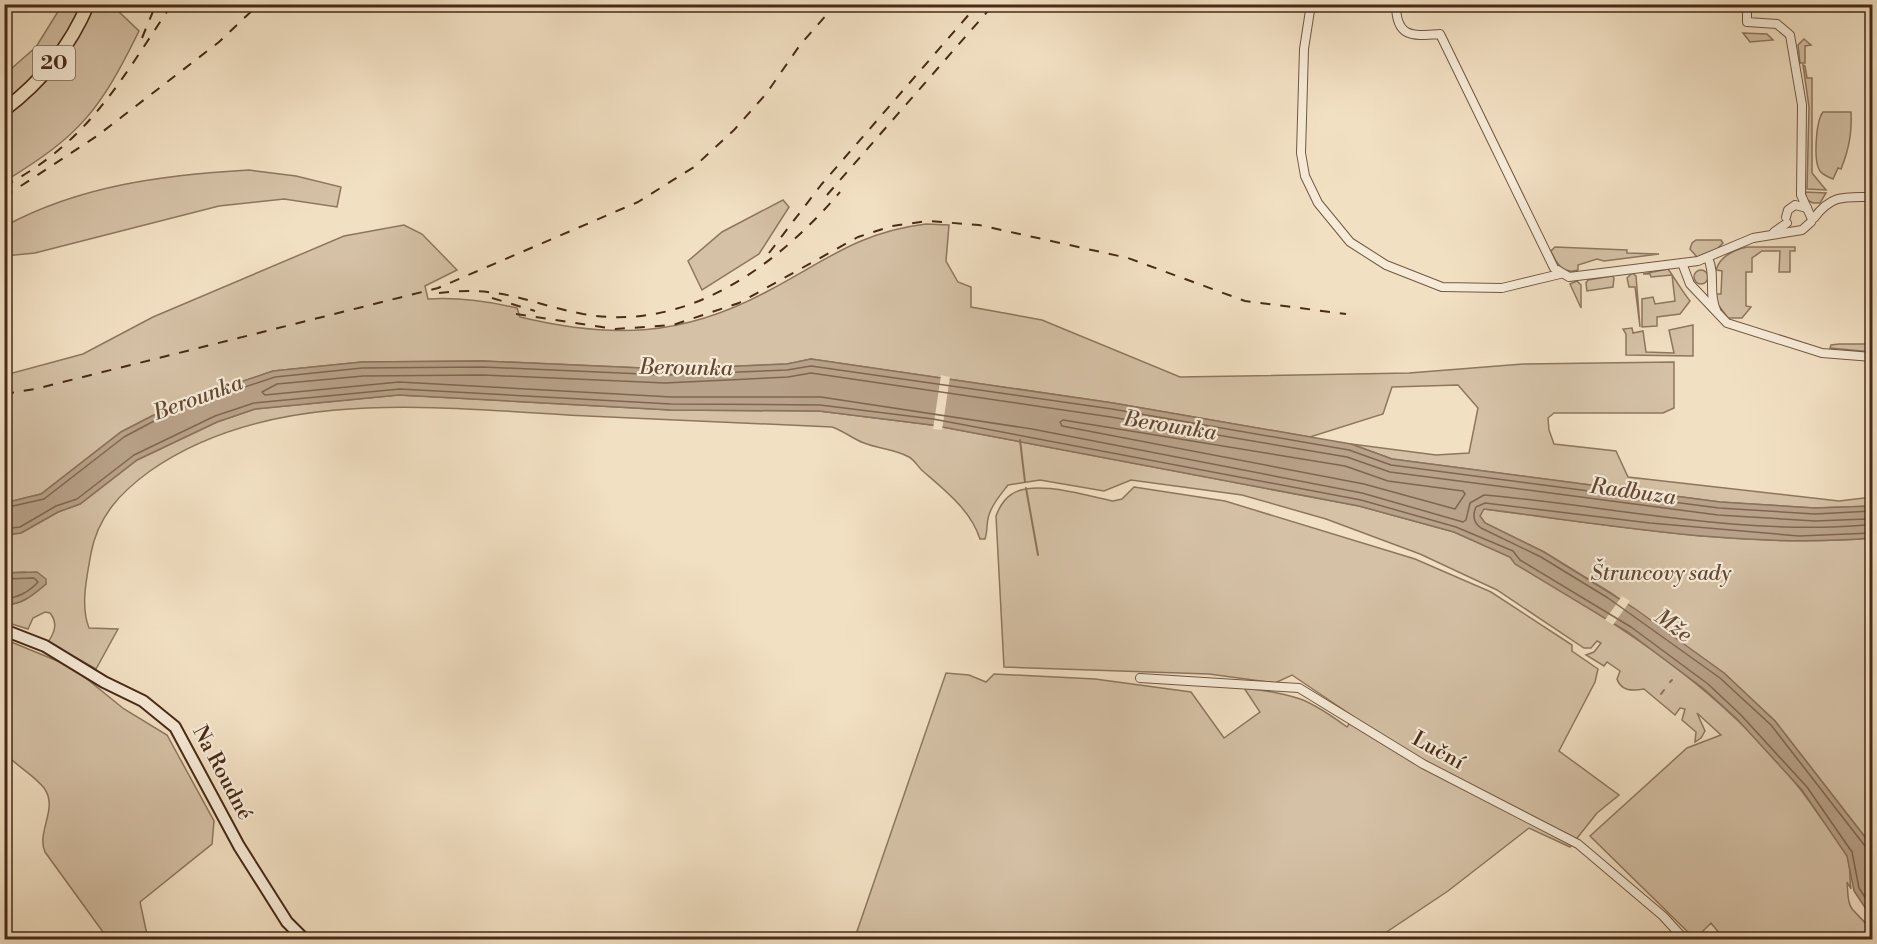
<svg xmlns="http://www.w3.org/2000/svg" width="1877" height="944" font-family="'Libre Bodoni',serif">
<rect width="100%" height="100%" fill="#f2e0c3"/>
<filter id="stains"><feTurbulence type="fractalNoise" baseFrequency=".00333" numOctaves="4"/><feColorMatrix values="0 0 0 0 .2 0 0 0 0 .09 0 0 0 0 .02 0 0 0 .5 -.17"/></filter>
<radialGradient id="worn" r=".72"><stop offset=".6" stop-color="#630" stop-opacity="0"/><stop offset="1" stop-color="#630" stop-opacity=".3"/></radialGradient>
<g fill="#d5c1a6" stroke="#8e765e" stroke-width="1.5">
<path d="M62,5h51l1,7 3,-2 22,21c-39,79 -58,104 -134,150l-1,-106 32,-28z"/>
<path d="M1743,33l24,1 6,6 -23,2z"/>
<path d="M1804,39l7,6 -6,1v17h-5l-2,-18z"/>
<path d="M1803,65l2,1 2,12h5v95l14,17 -19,-1 2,-82z"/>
<path d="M1823,112h28c1,21 -2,37 -10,57l-3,-1 -5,11c-5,-2 -10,-4 -13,-8 -7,-10 -4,-50 3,-59z"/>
<path d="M249,170l47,6 45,11 -4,20 -53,-8 -65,7 -184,47 -30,3v-30c76,-41 159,-51 244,-56z"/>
<path d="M1805,192l21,1 -6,10h-7l-6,-3z"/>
<path d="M783,200l6,7 -30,47 -57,36 -14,-29 34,-29z"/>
<path d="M926,224l23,1 -3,36 12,21 13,5v20l71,13 138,57 229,-4 114,-9 151,-2v46l-11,5h-109l-6,5 1,12 5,14 62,7 12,26 211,24 33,-4v9l-57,2 -95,-6 -328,-43 -41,-15 85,11 33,-2 9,-45 -20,-23 -66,2 -9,27 -73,23 -197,-34 -302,-44 -24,5 -122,5 -182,-8 -121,1 -89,9 -88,30 -33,15 -31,16 -80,62 -36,9v-128l78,-21 70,-37 191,-81 60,-11 18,9 35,36 -32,16 3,13c31,-2 59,2 89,9l3,9c92,22 163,20 248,-26 57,-30 91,-59 158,-67z"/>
<path d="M1696,240h25l2,3 -6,6 -20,8 -7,-8 2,-6z"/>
<path d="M1555,247l72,3v3l32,1 -55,7 -7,-2 -19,6v5c-15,5 -22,-7 -27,-19z"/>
<path d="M1747,247h48v4h-5v21h-11l1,-21h-18l-10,7v14h-6v34l5,1 -9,11h-14l-12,-16 -1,-8h6l1,-23 -6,-1c4,-14 18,-20 31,-23z"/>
<path d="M1668,269c8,11 14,22 22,32l-10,13 -23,3v9l-15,1v-28l11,-2 2,7 20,-3 -3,-26 -21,2 -1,-3h-7z"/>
<circle cx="1701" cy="277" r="7"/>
<path d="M1632,273l4,3 4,51 -5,-40h-6l-2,-9z"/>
<path d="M1612,276l2,2 -1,9 -26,4 -1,-8 2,-3z"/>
<path d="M1577,281l4,4v23l-11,-24z"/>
<path d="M1693,325v31l-67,-1v-21l-3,-5 9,-1 1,5 10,-2 3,21 28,1 -5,-23z"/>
<path d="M1839,344h33v8l-42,-4 1,-3z"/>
<path d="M399,395l272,15 148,1 113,14 427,81 95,26 56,25 6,7c115,66 227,140 303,251 9,13 24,28 29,42 3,10 1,22 3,32l-4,-7c1,9 0,23 7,29 7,8 18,16 18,28l-129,1 -6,-7 -13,6 -13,-16 -16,16 -105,-103 97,-88 34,-13 -24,-22 8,18 -4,7 -6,4 1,-10 -14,-12 3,-11 -5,-1 -5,7 -31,-26c-10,2 -23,3 -27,-10l3,-8 -13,-9 -3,4 -18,-11 8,-3 7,-9 -4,-2 -6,7h-7l-87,-58 -77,-36 -94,-35 -84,-24 -111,-15 -27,11 -64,-11 -32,5c-7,9 -16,19 -19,30 -3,8 -1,15 -4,24h-5c-9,-28 -33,-47 -55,-66 -7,-5 -9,-12 -16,-16 -14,-8 -30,-8 -45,-14 -11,-4 -20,-12 -32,-16 -82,-4 -164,-7 -245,-11 -141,-7 -313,-32 -437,55 -29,21 -52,45 -59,82 -4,24 -11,52 -2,75l29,1 -22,40 -48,-27c7,-10 10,-19 2,-29l-5,-1 -12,6 -5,11 -23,-7 -1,-18c17,2 30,-10 42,-20l-21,-12 -20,1v-38l16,-2 37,-21 22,-8 57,-44 80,-38 38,-13z"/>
<path d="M1134,487l91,14 190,58 76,33 81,53v6l26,18 -3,13 -36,69 60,44 -22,18 -27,34 -41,-19 -81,63 -72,48 -522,1 92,-267 23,2 17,7 8,-8 101,5 96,13 33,46 36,-26 -16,-24c51,7 61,8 103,39l7,-10 -62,-42 -17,8 -66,-9 -205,-7 -8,-151c3,-8 8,-17 16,-22 22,-15 75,2 101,7l9,-2z"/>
<path d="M1483,509c129,16 260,40 389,29v308l-97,-125 -51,-48 -113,-80 -67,-41 -59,-29 -5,-7z"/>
<path d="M4,639l68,28 52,42 43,26 47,86 -2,23 -72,58 8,37h-40l-63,-87c-9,-20 14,-44 -1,-64 -11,-14 -28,-22 -39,-35z"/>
</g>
<g fill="#b8a289" stroke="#8b725b" stroke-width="1.5">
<path d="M811,359l302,44 238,41 41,15 328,43 95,6 57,-2v32c-129,11 -260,-13 -388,-29l-4,7 5,7 59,29 90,56 90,65 51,48 97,125v46l-7,-8 7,11v23l-18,-27 -7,-35 -45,-66 -65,-71 -33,-30 -76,-57 -113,-68 -5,-7 -56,-25 -95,-26 -427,-81 -113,-14 -148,-1 -272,-15 -144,14 -38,13 -80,38 -57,44 -22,8 -37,21 -16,2 -1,-32 37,-9 80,-62 31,-16 33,-15 88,-30 89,-9 121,-1 182,8 122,-5z"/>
<path d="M37,572l9,7v5c-12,10 -25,22 -41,20v-31z"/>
</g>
<g fill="#f2e0c3">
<path d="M941,375l9,2 -8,53 -9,-1z"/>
<path d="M1622,596l8,5 -17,24 -8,-5z"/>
</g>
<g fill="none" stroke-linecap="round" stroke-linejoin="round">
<g stroke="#806650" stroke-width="1.5">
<path d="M811,373l300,44 236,40 43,15 328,43 97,6 51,-2 3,4 -3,2c-128,11 -255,-19 -382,-30l-14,8 -4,17 -3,2 -101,-29 -330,-64 -211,-32h-149l-273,-15 -134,13 -3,-3 15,-8 86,-8 120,-1 182,8 123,-6z"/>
<path d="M1063,420l282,46 43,15 75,10 2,3 -10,15 -91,-25 -302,-58 -2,-4z"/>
<path d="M4,508l40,-9 80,-62 30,-16 33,-15 88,-29 87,-9 121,-1 182,8 122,-5 24,-4 301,43 237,41 42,15 328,43 96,6 57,-3"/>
<path d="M4,529l16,-2 36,-21 21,-7 57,-44 81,-39 39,-13 146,-14 271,15 149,1 113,14 428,81 95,27 57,24 7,9 111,67 77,57 33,31 66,72 45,65 7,36 13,20"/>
<path d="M1872,533l-73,3 -149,-13 -165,-20 -9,4c-4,9 -2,16 5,21l60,29 67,41 112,80 51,47 94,121 7,3"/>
<path d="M4,579l30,-1 4,4c-8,9 -21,17 -34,16"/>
</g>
<g stroke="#8b725b" stroke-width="2">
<path d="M1020,440l5,42"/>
<path d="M1026,488l12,67"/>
<path d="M1670,682l2,-2"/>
<path d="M1661,694l3,-4"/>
</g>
<defs>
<g id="street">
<path d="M1311,4l-7,45 -3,104 4,23 13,27 32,39 36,23 56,22 60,1 58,-14"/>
<path d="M1396,4c0,34 16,32 44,30l114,234 15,9 129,-16 55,-23 49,-8 9,-8"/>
<path d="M1747,4v18l30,2 13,11 12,70 -1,90 10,22"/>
<path d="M1786,217l2,-7 7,-5 12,3"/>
<path d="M1814,218c18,-24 31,-21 58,-21"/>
<path d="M1774,232l13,-9"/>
<path d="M1708,258c8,17 0,35 8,52"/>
<path d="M1682,263l8,21 37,39 95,30 50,4"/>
<path d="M1140,678l159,10 124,76 155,80 85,72 22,24"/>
</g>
<path id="secondary" d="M4,630l41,16 59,36 39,19 32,26 64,119 48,76 18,18"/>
<path id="primary" d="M4,110c37,-28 66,-63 84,-106"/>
</defs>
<use href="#street" stroke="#725842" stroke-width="10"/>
<use href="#secondary" stroke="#482a17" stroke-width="14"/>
<use href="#primary" stroke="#482a17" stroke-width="15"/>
<use href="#street" stroke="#f7ebd8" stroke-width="8"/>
<use href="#secondary" stroke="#f7ebd8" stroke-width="10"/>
<use href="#primary" stroke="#f2e0c3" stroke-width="12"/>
<g stroke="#482a17" stroke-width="2" stroke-dasharray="10 10" stroke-linecap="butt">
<path d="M142,38l14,-34"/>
<path d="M4,186c84,-43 117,-106 168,-182"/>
<path d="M827,195l167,-191"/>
<path d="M4,197l93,-61 122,-94 40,-38"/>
<path d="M769,253l52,-68 157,-181"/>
<path d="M439,293c62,-8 88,10 144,21 103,19 194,-48 257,-122"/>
<path d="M492,298l43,13"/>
<path d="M516,314l99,15 58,-4 66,-22 119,-66 34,-11 36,-5 51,4 149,33 117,43 101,13"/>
<path d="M4,394l31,-5 403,-101 200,-86 56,-35 40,-37 32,-36 34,-49 36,-41"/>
</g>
</g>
<g text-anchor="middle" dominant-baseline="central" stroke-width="4.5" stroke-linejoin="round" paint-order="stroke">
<rect fill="#f7ebd8" stroke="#7c6451" stroke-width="1.5" x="33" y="46" width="42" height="34" rx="4.5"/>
<g font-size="20" font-weight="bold" fill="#482a17">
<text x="54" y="63">20</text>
</g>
<g font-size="21" font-style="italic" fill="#644834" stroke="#f7ebd8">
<text x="1661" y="574">Štruncovy sady</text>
</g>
<g font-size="21" fill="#482a17" stroke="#f7ebd8">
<text transform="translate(1438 751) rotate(29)">Luční</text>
<text transform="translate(222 773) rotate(62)">Na Roudné</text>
</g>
<g font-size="22" font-style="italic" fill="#644834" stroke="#f7ebd8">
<text transform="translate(686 368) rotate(1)">Berounka</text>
<text transform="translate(198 398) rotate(-20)">Berounka</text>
<text transform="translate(1170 426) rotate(9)">Berounka</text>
<text transform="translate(1633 492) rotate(8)">Radbuza</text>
<text transform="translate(1673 626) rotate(36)">Mže</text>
</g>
</g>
<rect width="1877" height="944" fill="none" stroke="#f2e0c3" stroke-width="24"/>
<rect x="6" y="6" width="1865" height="932" fill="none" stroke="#482a17" stroke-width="3"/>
<rect x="12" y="12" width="1853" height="920" fill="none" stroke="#482a17" stroke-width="1.5"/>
<rect width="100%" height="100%" filter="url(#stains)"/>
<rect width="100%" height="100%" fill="url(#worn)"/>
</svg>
